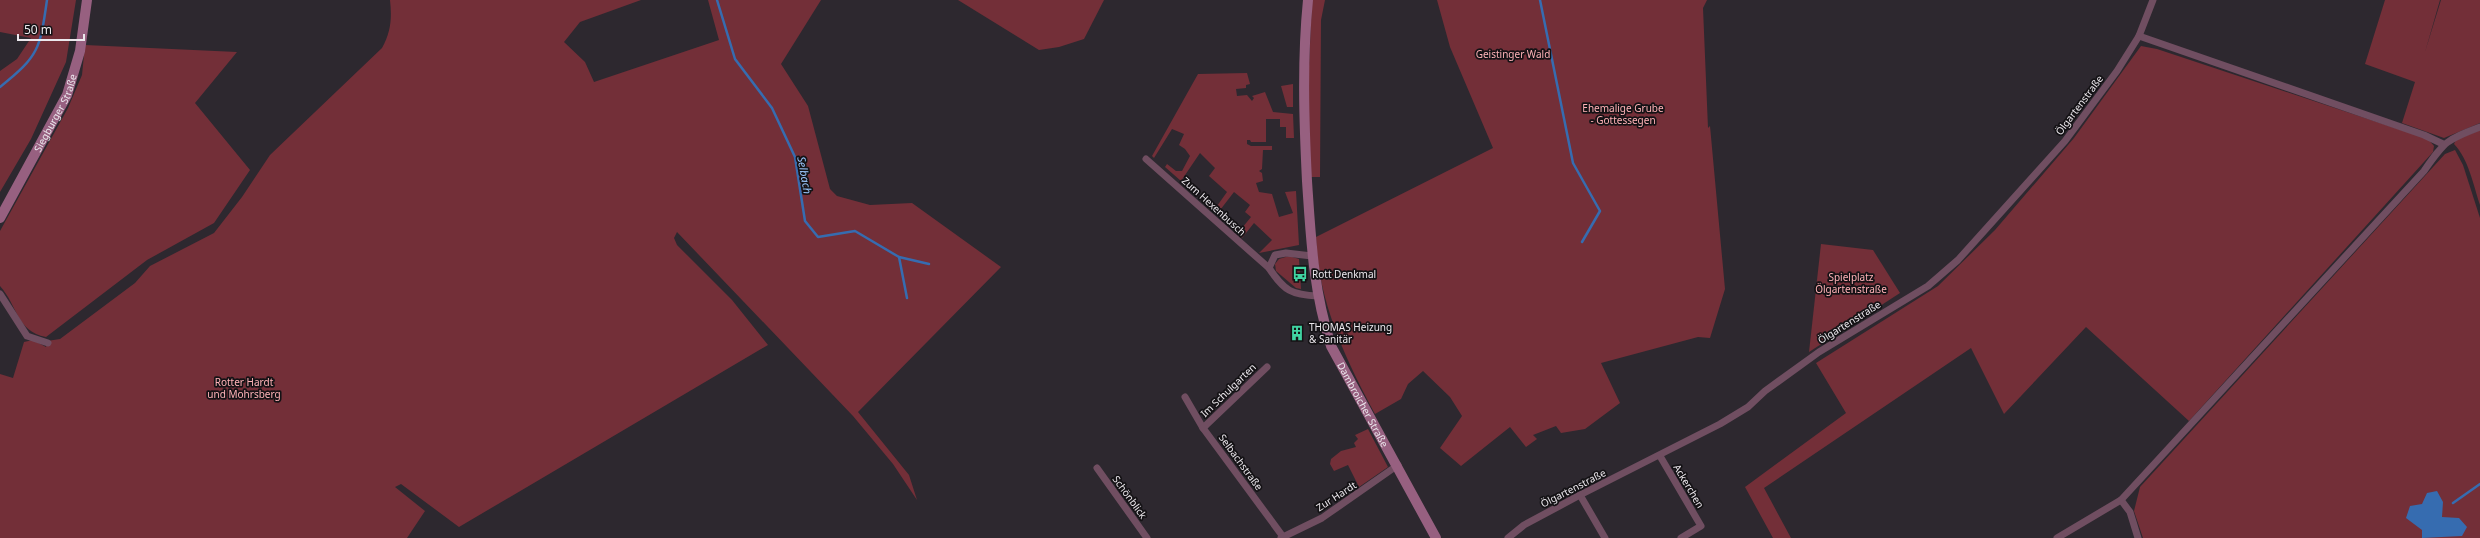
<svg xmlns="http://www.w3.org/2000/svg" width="2480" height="538" font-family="'Noto Sans',sans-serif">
<rect width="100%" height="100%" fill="#2d282f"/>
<g fill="#732f38">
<path d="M0,0h76l-10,62 -35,77 -31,53v-121l17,-12 14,-21 -31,-6z"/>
<path d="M390,0h251l-61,22 -16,20 21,20 9,20 125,-42 -11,-40h113l-40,64 27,42 22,83 7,7 33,9 42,-2 89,64 -143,145 51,63 8,25 -24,-36 -40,-48 -176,-184 -3,6 3,7 55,55 36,45 -309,182 -58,-43 -6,3 30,24 -18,27h-407v-164l13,4 11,-36 9,-2 13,7 1,-6 13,-2 75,-56 15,-17 64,-33 28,-36 28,-42 112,-107c9,-16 10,-30 8,-48z"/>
<path d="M958,0h146l-20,39 -25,8 -20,3z"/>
<path d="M1312,0h13l-4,20 -1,157h-9l-4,-67z"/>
<path d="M1437,0h270l-4,8 5,120 2,-2 15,163 -15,49 -12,-1 -97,26 19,40 -35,26 -24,4 -5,-7 -23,9 4,4 -11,8 -16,-20 -49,39 -21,-18 22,-32 -12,-19 -27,-26 -15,13 -7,15 -26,15c-30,-56 -57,-113 -59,-177l177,-89 -43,-101z"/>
<path d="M2385,0h55l-15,52 16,-52h39v123l-36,15 -42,-15 13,-41 -50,-18z"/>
<path d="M85,45l152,7 -42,51 55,67 -36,53 -67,37 -101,77c-30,-6 -28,-31 -46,-51v-55l68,-123 14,-33z"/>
<path d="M2141,46l16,3 271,90 6,7 -1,6 -244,269 -103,-94 -82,87 -33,-66 -207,140 27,50h-18l-28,-51 101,-74 -30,-50 122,-77 57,-56 79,-92z"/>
<path d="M1247,73l3,11 -4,1v3l-10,1 1,7 10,-1 5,6 2,-3 -2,-2 13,-4 8,20 20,2 1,24h-8v-11h-6v-8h-14v23h-15l-1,-2h-3v4l4,2h21v4h-9l-1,19 -3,2 3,2 1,8 -7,2 3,9 13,2 7,23 14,-4 -8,-21 11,-1 3,54 -40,8 13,-13 -18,-17 -12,15 -17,-16 2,-4 9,10 2,-2 4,2 9,-11 -6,-5 5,-7 -16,-13 -17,22 -9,-6 4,-6 5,4 10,-14 -18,-16 6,-8 -15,-15 -19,28 -16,-14 2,-3 9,7h6l8,-15 -5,-7 -6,-4 5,-11 -12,-5 -18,29 -2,-2 46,-82z"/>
<path d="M1293,84v23h-6l-6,-21z"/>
<path d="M2480,130v75c-7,-21 -11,-45 -26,-61l2,-4z"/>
<path d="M2455,150l8,15 17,53v320h-337l-9,-27 6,-24 305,-333z"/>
<path d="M1821,244l52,6 27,43 -91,59z"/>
<path d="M1289,256l10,3 2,30 -5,-1 -20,-17 -1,-7 4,-5z"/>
<path d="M1368,429l20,38 -29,20 -11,-22 -14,6 -4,-7 1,-5 10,-8 15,-4 -2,-4 4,-4 -3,-4z"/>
</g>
<path fill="#366cb0" d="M2437,491l6,11 -1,15 17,1 8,9 -5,9 -40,2v-8l-16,-12 4,-12 12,-2 5,-11z"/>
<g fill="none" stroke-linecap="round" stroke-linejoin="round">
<g stroke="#366cb0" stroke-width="2.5">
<path d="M717,0l18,59 37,49 23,49 10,64 13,16 37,-6 44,26 8,41"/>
<path d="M1540,0l33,163 27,48 -18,31"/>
<path d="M0,87c39,-31 40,-38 47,-87"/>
<path d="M899,257l30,7"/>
<path d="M2453,503l27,-19"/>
</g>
<g stroke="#704e61" stroke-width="7">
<path d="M2139,36l285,99 19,9"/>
<path d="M1146,159l123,109"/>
<path d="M1312,256l-26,-3 -11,2 -6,13c15,23 23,27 49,28"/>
<path d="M0,294l27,42 21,7"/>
<path d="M1185,397l18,31 81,110"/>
<path d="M1203,428l64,-61"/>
<path d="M1660,456l41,70 -20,12"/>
<path d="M1097,468l50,70"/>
<path d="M1580,495l25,43"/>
<path d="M2121,500l9,12 8,26"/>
<path d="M1281,538l41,-20 76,-53"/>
<path d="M1508,538l16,-13 56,-30 140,-71 28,-17 17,-16 54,-39 109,-66 30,-26 107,-119 52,-70 22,-35 14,-36"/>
<path d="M2057,538l64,-38 303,-329c21,-30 22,-31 56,-44"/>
</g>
<g stroke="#976080" stroke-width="10">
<path id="s1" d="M1308,0c-6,60 -4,121 -1,181 4,59 6,108 24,165l105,192"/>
<path id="s2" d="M0,218l67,-123 13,-44 7,-51"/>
</g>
</g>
<defs>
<symbol id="bus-bare" viewBox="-9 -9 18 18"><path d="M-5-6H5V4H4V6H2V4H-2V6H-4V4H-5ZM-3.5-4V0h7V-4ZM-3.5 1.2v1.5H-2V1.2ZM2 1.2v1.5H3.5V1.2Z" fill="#40d4a2" stroke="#141215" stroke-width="2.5" paint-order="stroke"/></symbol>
<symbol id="building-bare" viewBox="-9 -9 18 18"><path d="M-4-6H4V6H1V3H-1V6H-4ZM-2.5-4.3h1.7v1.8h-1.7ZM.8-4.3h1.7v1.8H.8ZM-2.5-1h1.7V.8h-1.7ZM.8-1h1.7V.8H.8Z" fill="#40d4a2" stroke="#141215" stroke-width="2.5" paint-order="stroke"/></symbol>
</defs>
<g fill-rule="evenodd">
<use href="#bus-bare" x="1289" y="263" width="22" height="22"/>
<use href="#building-bare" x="1286" y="322" width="22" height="22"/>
</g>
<g text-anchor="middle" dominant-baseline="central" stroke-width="3.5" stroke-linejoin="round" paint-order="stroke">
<g font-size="10" fill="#ffb2b7" stroke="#141215">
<text x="1513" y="54">Geistinger Wald</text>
<text x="1623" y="108">Ehemalige Grube<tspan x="1623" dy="12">- Gottessegen</tspan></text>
<text x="1851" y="277">Spielplatz<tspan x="1851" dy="12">Ölgartenstraße</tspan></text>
<text x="244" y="382">Rotter Hardt<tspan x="244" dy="12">und Mohrsberg</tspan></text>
</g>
<g font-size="10" fill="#ece8ed" stroke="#141215">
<text transform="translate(2079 105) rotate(-53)">Ölgartenstraße</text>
<text stroke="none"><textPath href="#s2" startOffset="119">Siegburger Straße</textPath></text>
<text transform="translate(1214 206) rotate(42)">Zum Hexenbusch</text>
<text transform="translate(1849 322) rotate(-32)">Ölgartenstraße</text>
<text transform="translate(1228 390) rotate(-44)">Im Schulgarten</text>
<text stroke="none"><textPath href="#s1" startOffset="415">Dambroicher Straße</textPath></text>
<text transform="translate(1241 462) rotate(54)">Selbachstraße</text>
<text transform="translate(1689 486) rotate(59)">Ackerchen</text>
<text transform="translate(1573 488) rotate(-27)">Ölgartenstraße</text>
<text transform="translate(1336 496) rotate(-33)">Zur Hardt</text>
<text transform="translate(1130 497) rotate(54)">Schönblick</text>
</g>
<g font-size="10" fill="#ece8ed" stroke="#141215" text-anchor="start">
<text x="1312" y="274">Rott Denkmal</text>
<text x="1309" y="327">THOMAS Heizung<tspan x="1309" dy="12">&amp; Sanitär</tspan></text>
</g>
<g font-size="11" font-style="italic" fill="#9cc7fe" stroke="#141215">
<text transform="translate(805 175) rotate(80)">Selbach</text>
</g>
</g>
<path d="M18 34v6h66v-6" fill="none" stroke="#ece8ed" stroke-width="2"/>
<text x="24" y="34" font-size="12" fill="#ece8ed" stroke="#141215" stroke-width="3" paint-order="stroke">50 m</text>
</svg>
